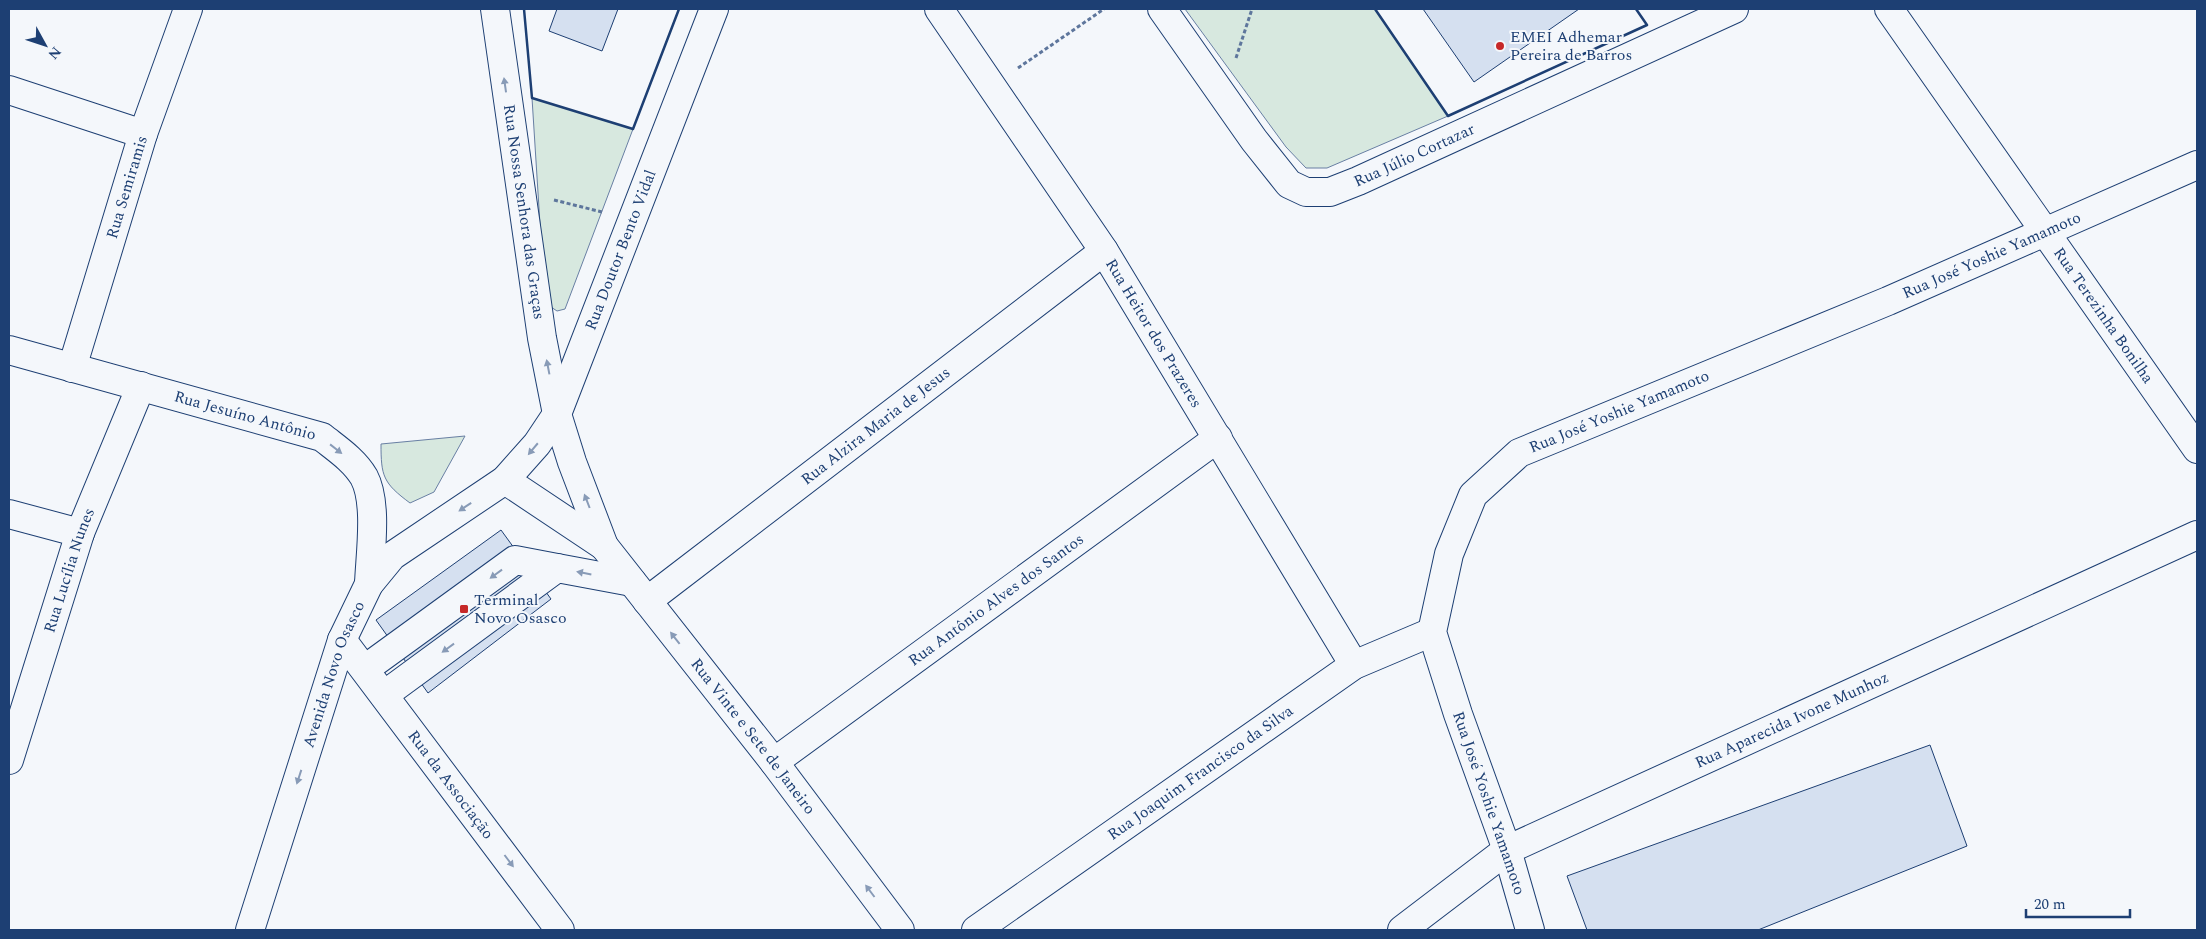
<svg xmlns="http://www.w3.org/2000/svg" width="2206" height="939" font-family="Spectral,serif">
<rect width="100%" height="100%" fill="#f4f7fb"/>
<g fill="#d7e8df" stroke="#687fa3">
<path d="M1185,9h190l73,107 -121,52h-21l-20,-21z"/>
<path d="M532,98l101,31 -68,180 -8,2 -12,-8z"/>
<path d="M465,436l-31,56 -24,11c-27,-20 -29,-27 -29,-59z"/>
</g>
<g fill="#d5e0f0" stroke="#1d3f73">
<path d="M557,9h61l-16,42 -53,-20z"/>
<path d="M1423,9h156l-105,73z"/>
<path d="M501,530l50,69 -123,94 -52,-73z"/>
<path d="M1930,745l37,101 -209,84h-171l-20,-54z"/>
</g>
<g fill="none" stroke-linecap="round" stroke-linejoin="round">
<defs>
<g id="minor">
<path id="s1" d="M495,9l47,329 15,76"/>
<path id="s2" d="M939,9l165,242 250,414"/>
<path id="s3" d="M1162,9l92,131 35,44 17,8h24l28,-11 376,-172"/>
<path id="s4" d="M1889,9l308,440"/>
<path d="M9,90l134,44"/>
<path id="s5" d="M9,350l313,87c15,12 32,23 42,40 14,26 6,78 5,107"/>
<path id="s6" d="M72,368l71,-234 45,-125"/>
<path d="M9,514l71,19"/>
<path id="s7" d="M647,601l457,-350"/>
<path id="s8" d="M342,640l218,290"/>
<path d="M365,669l150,-109 42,8"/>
<path d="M384,695l173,-127 75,14"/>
<path id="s9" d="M9,760l71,-227 61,-147"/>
<path id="s10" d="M774,762l444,-324"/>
<path id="s11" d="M976,930l378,-265 78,-33"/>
<path id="s12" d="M1402,930l105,-80 690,-315"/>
<path id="s13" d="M1530,930l-23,-80 -49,-136 -26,-82 17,-78 24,-59 46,-42 369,-152 309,-136"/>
</g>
<g id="major">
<path id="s14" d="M557,414l15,48 32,84 170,216 126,168"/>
<path d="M505,480l99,66"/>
<path id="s15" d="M250,930l92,-290 27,-56 23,-28 113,-76 32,-36 20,-30 157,-405"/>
</g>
</defs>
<use href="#minor" stroke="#1d3f73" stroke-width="30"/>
<use href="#major" stroke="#1d3f73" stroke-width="30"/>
<g stroke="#5e769c" stroke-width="3" stroke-dasharray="4 2.5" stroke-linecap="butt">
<path d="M1236,58l16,-49"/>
<path d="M1018,68l86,-59"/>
<path d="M554,200l48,12"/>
</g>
<use href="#minor" stroke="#f4f7fb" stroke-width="28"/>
<use href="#major" stroke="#f4f7fb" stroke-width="28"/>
<g stroke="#1d3f73" stroke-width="2.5">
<path d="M524,9l8,89 101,31 46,-120"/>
<path d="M1375,9l73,107 199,-91 -11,-16"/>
</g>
</g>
<defs><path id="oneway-solid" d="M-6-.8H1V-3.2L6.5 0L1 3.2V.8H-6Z" transform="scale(1.25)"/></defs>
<g fill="#889bb7">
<use href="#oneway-solid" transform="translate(505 85) rotate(-98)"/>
<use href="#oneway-solid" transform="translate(548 367) rotate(-101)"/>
<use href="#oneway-solid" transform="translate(336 449) rotate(38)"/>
<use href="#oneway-solid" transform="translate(533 449) rotate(130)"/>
<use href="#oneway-solid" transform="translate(587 501) rotate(-111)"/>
<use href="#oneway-solid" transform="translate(465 507) rotate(146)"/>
<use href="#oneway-solid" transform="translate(584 573) rotate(-169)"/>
<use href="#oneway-solid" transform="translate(496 574) rotate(144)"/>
<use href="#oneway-solid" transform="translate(675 638) rotate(-128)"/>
<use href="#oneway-solid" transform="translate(448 648) rotate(144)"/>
<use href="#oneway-solid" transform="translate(299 777) rotate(108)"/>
<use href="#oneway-solid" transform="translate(509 861) rotate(53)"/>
<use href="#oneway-solid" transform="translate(870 891) rotate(-127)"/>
</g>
<g fill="#c62828" stroke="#f4f7fb" stroke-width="2">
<circle cx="1500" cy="46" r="5"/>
<rect x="459" y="604" width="10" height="10" rx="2.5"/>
</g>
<g text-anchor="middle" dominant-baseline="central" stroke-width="4" stroke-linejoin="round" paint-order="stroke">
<g font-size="16" fill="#1d3f73" stroke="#f4f7fb" text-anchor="start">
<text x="1510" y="37">EMEI Adhemar<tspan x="1510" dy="18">Pereira de Barros</tspan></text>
<text x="474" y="600">Terminal<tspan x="474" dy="18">Novo Osasco</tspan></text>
</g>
<g font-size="16" fill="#1d3f73" stroke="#f4f7fb">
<text stroke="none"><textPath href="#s3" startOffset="351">Rua Júlio Cortazar</textPath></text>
<text stroke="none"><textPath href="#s6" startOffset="189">Rua Semiramis</textPath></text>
<text stroke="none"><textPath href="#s1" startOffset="205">Rua Nossa Senhora das Graças</textPath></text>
<text stroke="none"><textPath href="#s15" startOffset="799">Rua Doutor Bento Vidal</textPath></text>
<text stroke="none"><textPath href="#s13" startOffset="1032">Rua José Yoshie Yamamoto</textPath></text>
<text stroke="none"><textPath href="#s4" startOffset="374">Rua Terezinha Bonilha</textPath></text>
<text stroke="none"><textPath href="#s2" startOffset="389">Rua Heitor dos Prazeres</textPath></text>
<text stroke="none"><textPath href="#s13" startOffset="628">Rua José Yoshie Yamamoto</textPath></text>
<text stroke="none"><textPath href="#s5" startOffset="245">Rua Jesuíno Antônio</textPath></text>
<text stroke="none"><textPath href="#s7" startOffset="288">Rua Alzira Maria de Jesus</textPath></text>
<text stroke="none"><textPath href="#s9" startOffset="199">Rua Lucília Nunes</textPath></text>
<text stroke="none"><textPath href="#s10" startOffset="275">Rua Antônio Alves dos Santos</textPath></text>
<text stroke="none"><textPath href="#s15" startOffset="269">Avenida Novo Osasco</textPath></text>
<text stroke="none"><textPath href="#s12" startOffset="445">Rua Aparecida Ivone Munhoz</textPath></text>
<text stroke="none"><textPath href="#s14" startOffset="382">Rua Vinte e Sete de Janeiro</textPath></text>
<text stroke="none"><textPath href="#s11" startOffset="274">Rua Joaquim Francisco da Silva</textPath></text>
<text stroke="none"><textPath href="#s8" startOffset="181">Rua da Associação</textPath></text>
<text transform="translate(1489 803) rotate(71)">Rua José Yoshie Yamamoto</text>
</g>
</g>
<rect width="2206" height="939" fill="none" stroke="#1d3f73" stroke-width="20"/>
<g transform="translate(45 45) rotate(130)" stroke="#f4f7fb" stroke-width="4" paint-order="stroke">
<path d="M0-4L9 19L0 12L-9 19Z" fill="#1d3f73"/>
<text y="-8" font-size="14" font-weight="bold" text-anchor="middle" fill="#1d3f73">N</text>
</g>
<path d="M2026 909v8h104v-8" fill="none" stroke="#1d3f73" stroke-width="2.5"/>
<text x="2034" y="909" font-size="15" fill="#1d3f73" stroke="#f4f7fb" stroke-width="4" paint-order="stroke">20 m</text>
</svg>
